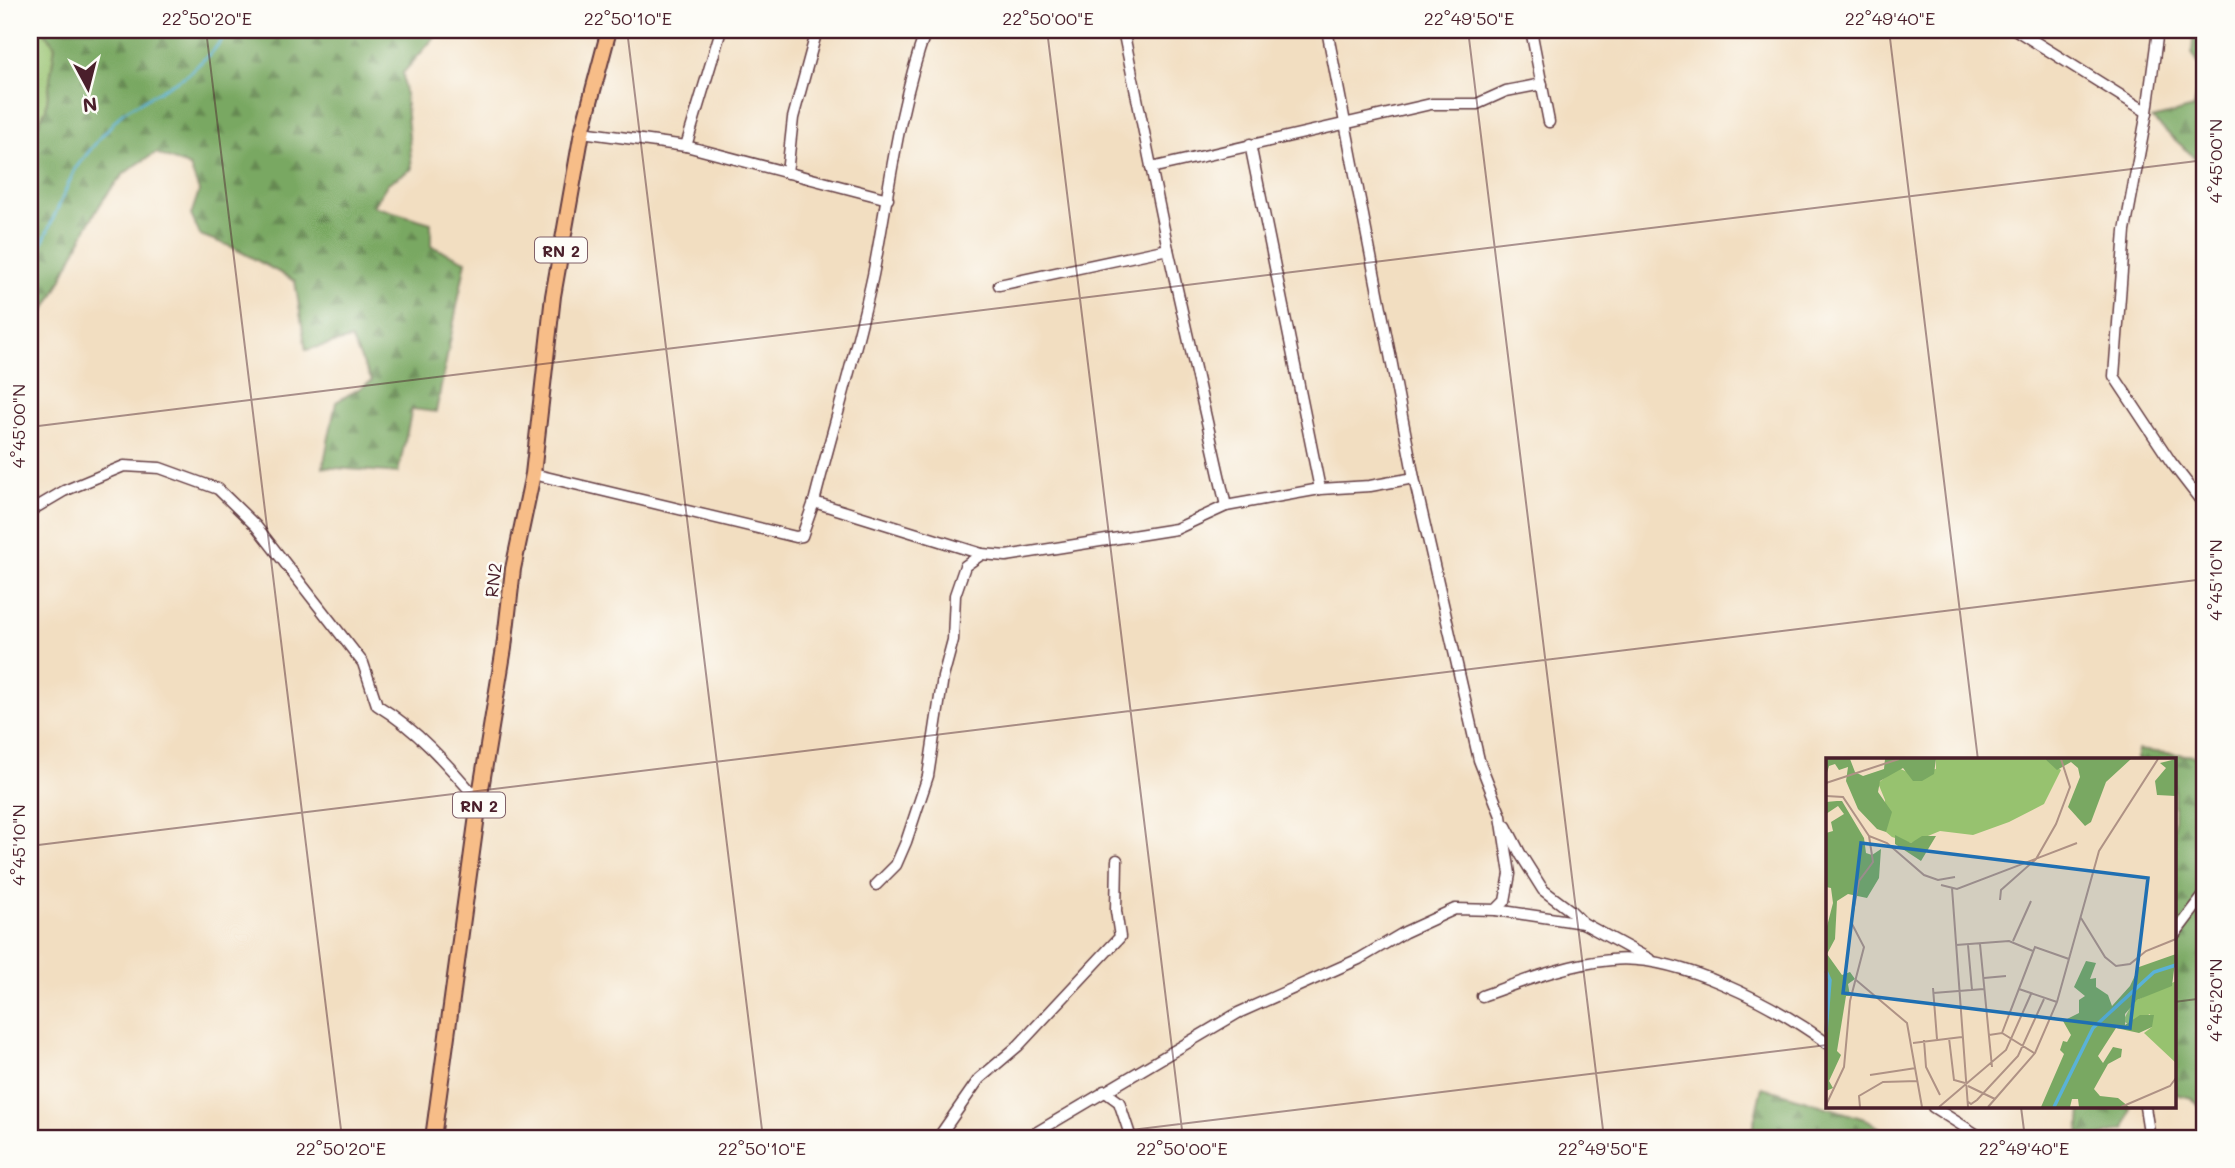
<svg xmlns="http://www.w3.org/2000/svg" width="2235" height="1168" font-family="Mali,sans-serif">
<defs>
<pattern id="forest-firs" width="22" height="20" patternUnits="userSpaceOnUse" patternTransform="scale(1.75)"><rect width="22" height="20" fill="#79a862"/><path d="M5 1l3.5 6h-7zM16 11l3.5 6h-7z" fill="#658851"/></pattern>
</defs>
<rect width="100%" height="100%" fill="#fdfcf7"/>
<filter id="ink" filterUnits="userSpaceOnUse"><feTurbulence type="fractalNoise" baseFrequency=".0143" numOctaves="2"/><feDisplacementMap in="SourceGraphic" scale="14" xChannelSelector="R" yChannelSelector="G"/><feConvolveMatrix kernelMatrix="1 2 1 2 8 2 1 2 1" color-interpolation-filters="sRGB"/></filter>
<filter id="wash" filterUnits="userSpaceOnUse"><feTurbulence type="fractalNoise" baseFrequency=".00686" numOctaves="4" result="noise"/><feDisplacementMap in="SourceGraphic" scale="28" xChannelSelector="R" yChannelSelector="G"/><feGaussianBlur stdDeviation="1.57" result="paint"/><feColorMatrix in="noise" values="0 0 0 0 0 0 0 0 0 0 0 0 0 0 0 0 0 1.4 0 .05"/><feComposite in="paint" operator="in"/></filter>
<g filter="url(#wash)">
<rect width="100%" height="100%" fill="#f2dec1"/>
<path fill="#97c26f" stroke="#70704d" stroke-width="2" d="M30,30h13l12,16 -9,62 -16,34z"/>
<g fill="url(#forest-firs)" stroke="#626446" stroke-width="2">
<path d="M43,30h398l-38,43 9,96 -24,14 -15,23 58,17v23l35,15 -30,151 -24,-3 -14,64 -75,-6 13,-65 36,-21 -21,-42 -45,11 -11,-69 -63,-34 -32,-12 -9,-20 8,-24 -9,-24 -34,-14c-10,6 -23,13 -32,21 -33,34 -49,81 -71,122 -8,15 -18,27 -23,43v-197l16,-34 9,-62z"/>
<path d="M2194,30h11v131l-3,3 -50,-45 42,-11 8,-38 -10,-17z"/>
<path d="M2137,750l68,7v356l-13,-15 -18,-4v-334h-37z"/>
<path d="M1762,1087l106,33 26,18h-144z"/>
<path d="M2081,1107h50l-6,22 -31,9h-15z"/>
</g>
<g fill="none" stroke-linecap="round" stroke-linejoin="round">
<path stroke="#5ab2d7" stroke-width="2.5" d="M30,271l45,-102 24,-30 24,-27 64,-37 26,-24 16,-21"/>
</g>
</g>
<g filter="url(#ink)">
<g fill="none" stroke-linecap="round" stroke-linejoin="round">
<defs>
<g id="minor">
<path d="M1123,30l45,219 58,257"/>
<path d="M1327,30l87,448 65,282 22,56 9,58 -5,27 -9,9"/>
<path d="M1531,30l18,92"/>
<path d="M2016,30l131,82"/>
<path d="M2158,30l-11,82 -22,119 -11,145 57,86 34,44"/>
<path d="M582,132l104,14 202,53"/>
<path d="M1250,144l70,345"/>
<path d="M686,146l35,-116"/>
<path d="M1151,168l280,-64h46l29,-13 36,-7"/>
<path d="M787,173l6,-55 24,-88"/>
<path d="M999,285l169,-36"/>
<path d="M533,474l263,63 6,-1 12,-34c19,-75 43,-152 59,-227 16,-82 25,-167 53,-245"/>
<path d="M814,502l168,52 24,2 170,-27 50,-23 94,-17 50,-3 44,-8"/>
<path d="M30,511l34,-20 60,-25 36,2 58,21 38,37 107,137 14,42c41,25 71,60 102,96"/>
<path d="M1506,826l15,29 22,35 28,21 12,12 66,36"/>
<path d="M876,885l20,-20 10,-23 22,-66 15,-99 10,-37 2,-45 10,-29 17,-12"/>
<path d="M2174,935l31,-41"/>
<path d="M1482,996c42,-15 84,-32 129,-36 66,-7 164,45 216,83"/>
<path d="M1104,1091l15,11 12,36"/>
<path d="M1933,1107l49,31"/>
<path d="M2145,1107l5,31"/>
<path d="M938,1138l41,-59 39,-33 102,-109 -4,-26 1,-51"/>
<path d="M1027,1138l211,-125 121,-54 46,-27 50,-23 41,1 87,13"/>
</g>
<path id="primary" d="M433,1138l46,-337 25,-153 9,-79 20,-95 20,-178 29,-164 27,-102"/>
</defs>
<use href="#minor" stroke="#633c42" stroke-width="13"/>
<use href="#primary" stroke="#633c42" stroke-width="18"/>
<use href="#minor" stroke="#fff" stroke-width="10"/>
<use href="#primary" stroke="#f7bd88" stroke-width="14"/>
</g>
</g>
<path fill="none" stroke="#4a1f2b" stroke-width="2" stroke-opacity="0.45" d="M206,30l136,1108M627,30l136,1108M1047,30l136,1108M1468,30l136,1108M1889,30l89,730M30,427l2175,-267M30,846l2175,-267M2174,1002l31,-4M2021,1107l4,31M1066,1138l761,-93"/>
<g text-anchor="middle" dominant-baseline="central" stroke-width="5" stroke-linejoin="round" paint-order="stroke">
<g fill="#fdfcf7" stroke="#806168" stroke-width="2">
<rect x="535" y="237.5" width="52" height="25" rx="5"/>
<rect x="453" y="792.5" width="52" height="25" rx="5"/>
</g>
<g font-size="16" font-weight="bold" fill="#4a1f2b">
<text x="561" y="250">RN 2</text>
<text x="479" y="805">RN 2</text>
</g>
<g font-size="18" fill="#4a1f2b" stroke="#fdfcf7">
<text transform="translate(493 580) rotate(-83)">RN2</text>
</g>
</g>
<g transform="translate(1826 758)">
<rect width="350" height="350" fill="#f2dec1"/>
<path d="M110,1h109l16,11 -17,34 -35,18 -36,13 -33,-4 -29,12 -19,-6 -6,-5 -1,-32 -7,-17 20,-15 12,5 26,-4zM350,223v82l-32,-30 8,-6 -2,-13 -20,11 -7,-4 10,-19z" fill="#97c26f"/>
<path d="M0,1h24l5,13 8,4 21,-7 1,-10h51l-2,15 -12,7h-9l-10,-13 -23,13 -2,11 14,20 -6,20 -9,-3 -19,-20 -12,-28 2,-14 -9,3 -4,-6 -6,2 -3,10zM219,1h86l-25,23 -15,40 -6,4 -17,-19 12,-30 -2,-9 -7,-6 -14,8zM350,1v37l-19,-1 -2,-14 11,-13 -6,-5zM11,43h5l22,37 2,15 6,2 9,-6 -2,29 -12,20 -19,-4 -11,7 -2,38 -8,15 15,21 8,-3 5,7 -7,5 2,12h-4l-9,55 4,4 -12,26 4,7 -7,3v-161l7,-27 -2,-15 -5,-1v-54l7,-2 -2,-9 13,-8 -6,-8 -12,8v-12zM69,77l16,8 11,-7h14l-15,25 -26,-17zM350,196l-4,32 -35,14 -12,14v11l15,-10h14l-2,12 -13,6 -23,-5 -18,28 5,7 10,-16 9,2 -1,8 -13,7 -14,25 6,7 18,2 11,9h-50l-1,-8h-6l-2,8h-29l23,-53 -4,-4 3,-9 4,1 4,-7 -8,-14 16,-8v-13l6,-4 -11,-9 12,-26 10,2 -6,16 6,-1v9l12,8 4,11 18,-20 9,-19z" fill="#79a862"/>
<path fill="none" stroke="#5ab2d7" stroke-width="3.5" d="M0,213l4,9 -4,52M228,349l39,-79 61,-56 22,-7"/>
<path fill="none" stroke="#af9285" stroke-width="2" d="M0,25l73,-24M0,38l17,1 26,39 18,7 37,32 14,5 17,-3M115,127l16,4 120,-46M126,130l16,219M174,142l1,-10 35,-31 20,-35 14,-37 -9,-28M255,160l24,39 11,9 14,-2 16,-13 30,-12M187,183l18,-40M154,186l12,123M130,187l53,-4 24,10M142,187l4,45M158,220l22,-2M30,222l51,43 15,84M107,230l4,51M193,231l38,13M107,235l51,-4M176,275l33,-86 34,12M163,277l13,-2 32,20M123,280l5,42 11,3M98,282l2,27 14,28M87,285l49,-6M44,317l46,-7M142,328l27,13M141,343l4,3 6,-4 41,-44 26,-57M0,347l18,-38 6,-66 14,-54 -13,-25 8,-41 14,-19 -4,-26M34,349l-1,-11 24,-14 35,-1M113,349l67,-57 25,-56M162,349l47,-54 22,-51 42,-151 59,-92M295,349l49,-21 6,-8"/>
<path fill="#1f6fb2" fill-opacity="0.15" stroke="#1f6fb2" stroke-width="3.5" d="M35,85l287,35 -18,150 -287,-35z"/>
<rect width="350" height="350" fill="none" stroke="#4a1f2b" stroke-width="3.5"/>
</g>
<rect width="2235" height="1168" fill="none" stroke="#fdfcf7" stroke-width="77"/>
<g transform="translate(88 88) rotate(173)" stroke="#fdfcf7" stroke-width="5" paint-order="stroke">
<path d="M0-5L12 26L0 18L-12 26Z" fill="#4a1f2b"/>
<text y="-10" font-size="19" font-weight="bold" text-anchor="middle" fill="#4a1f2b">N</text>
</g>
<rect x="38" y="38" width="2158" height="1092" fill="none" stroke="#4a1f2b" stroke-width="2.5"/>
<g font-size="18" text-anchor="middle" fill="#4a1f2b">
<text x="207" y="25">22°50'20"E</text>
<text x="628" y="25">22°50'10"E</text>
<text x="1048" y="25">22°50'00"E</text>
<text x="1469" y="25">22°49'50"E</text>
<text x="1890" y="25">22°49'40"E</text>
<text transform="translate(2216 161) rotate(-90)" y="6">4°45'00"N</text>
<text transform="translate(19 426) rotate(-90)" y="6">4°45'00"N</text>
<text transform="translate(2216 580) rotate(-90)" y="6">4°45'10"N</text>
<text transform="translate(19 845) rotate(-90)" y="6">4°45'10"N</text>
<text transform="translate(2216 1000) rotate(-90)" y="6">4°45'20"N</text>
<text x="341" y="1155">22°50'20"E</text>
<text x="762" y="1155">22°50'10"E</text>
<text x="1182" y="1155">22°50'00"E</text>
<text x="1603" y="1155">22°49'50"E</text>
<text x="2024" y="1155">22°49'40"E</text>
</g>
</svg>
